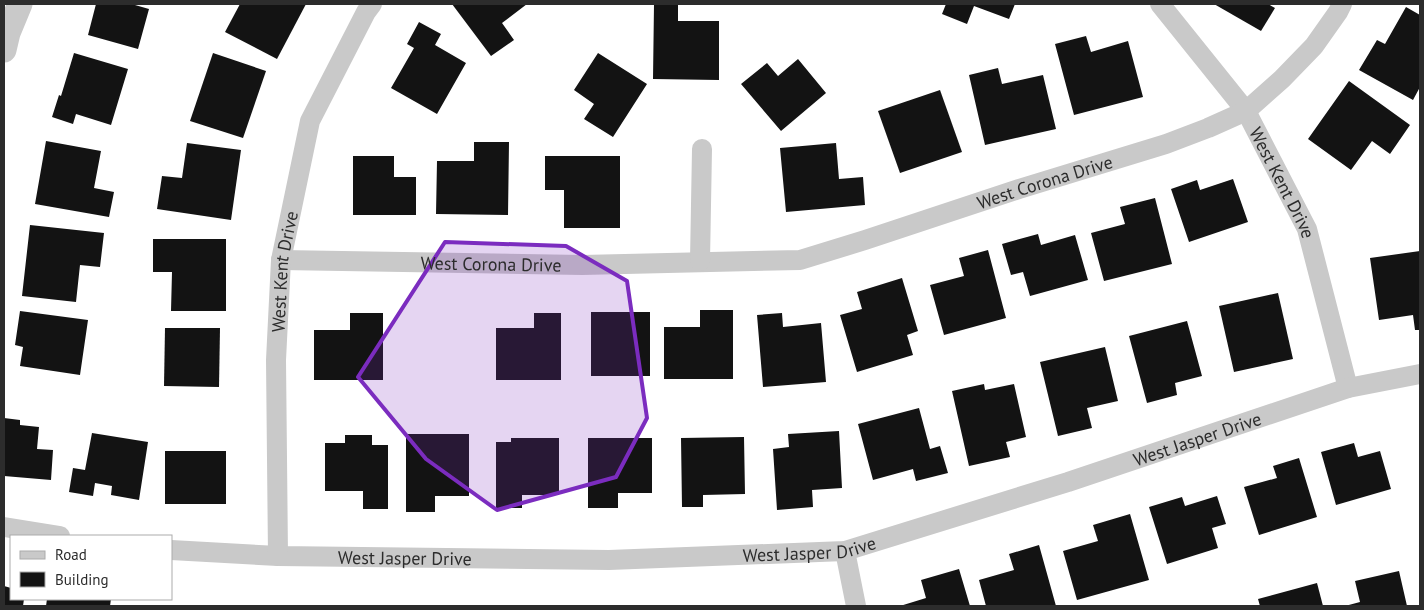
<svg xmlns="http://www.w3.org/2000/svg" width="1424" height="610" font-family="'PT Sans',sans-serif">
<rect width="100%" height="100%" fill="#fff"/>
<g fill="#131313">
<path d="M96,4h39v1l14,4 -11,40 -50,-14z"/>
<path d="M240,4h66l-29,55 -52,-27z"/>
<path d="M452,4h75l-25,19 12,17 -23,16z"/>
<path d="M654,4h24v17h41v59l-66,-1z"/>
<path d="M946,4h69l-6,15 -35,-13 -7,18 -25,-10z"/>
<path d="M1214,4h54l7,4 -14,23z"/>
<path d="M1406,7l14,8v72l-7,13 -54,-30 18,-30 8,4z"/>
<path d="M419,22l22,12 -6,11 31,18 -29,51 -46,-26 23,-40 -7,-4z"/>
<path d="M1086,36l5,16 37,-11 15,56 -69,18 -19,-71z"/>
<path d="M74,53l54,16 -17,56 -35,-11 -3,10 -21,-7 7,-22 2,1z"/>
<path d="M213,53l53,18 -23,67 -53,-17z"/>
<path d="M598,53l49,31 -34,53 -29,-18 10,-15 -20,-14z"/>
<path d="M798,59l28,34 -45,38 -40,-47 26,-21 11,13z"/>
<path d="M998,68l4,16 41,-9 13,54 -71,16 -16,-70z"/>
<path d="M1349,81l61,44 -20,29 -18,-13 -21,29 -43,-31z"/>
<path d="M940,90l22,62 -62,21 -22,-62z"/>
<path d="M46,141l55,10 -7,37 20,4 -5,25 -74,-13z"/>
<path d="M474,142h35l-1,73 -72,-1 1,-53h37z"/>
<path d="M187,143l54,7 -10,70 -74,-11 5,-33 20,2z"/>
<path d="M836,143l3,36 24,-2 2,28 -79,7 -6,-64z"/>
<path d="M353,156h41v21h22v38h-63z"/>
<path d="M545,156h75v72h-56v-38h-19z"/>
<path d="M1233,179l15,43 -59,20 -18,-53 26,-9 3,10z"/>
<path d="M1155,198l17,66 -68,17 -13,-48 34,-9 -5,-17z"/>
<path d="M30,225l74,8 -4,34 -20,-2 -4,37 -54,-6z"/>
<path d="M1038,234l3,11 34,-10 13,45 -58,16 -7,-24 -12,3 -9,-31z"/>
<path d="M153,239h73v72h-55l1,-39h-19z"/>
<path d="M988,250l18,68 -62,17 -14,-50 34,-9 -5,-18z"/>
<path d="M1420,251v79h-5l-2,-15 -34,5 -9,-62z"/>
<path d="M902,278l16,53 -11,4 6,20 -56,17 -17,-57 22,-6 -5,-17z"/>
<path d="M1278,293l15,66 -59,13 -15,-66z"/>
<path d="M700,310h33v69h-69v-52h36z"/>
<path d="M20,311l68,9 -8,55 -60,-9 3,-19 -8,-2z"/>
<rect x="591" y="312" width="59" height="64"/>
<path d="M350,313h33v67h-69v-50h36z"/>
<path d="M534,313h27v67h-65v-52h38z"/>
<path d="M782,313l1,14 38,-4 5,59 -63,5 -6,-72z"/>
<path d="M1187,321l15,55 -27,7 2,12 -30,8 -18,-67z"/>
<path d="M165,328h55l-1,59 -55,-1z"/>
<path d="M1105,347l13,54 -31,7 5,20 -34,8 -18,-74z"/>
<path d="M984,384l1,6 29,-6 12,53 -20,5 4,15 -41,9 -17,-75z"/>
<path d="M919,408l11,41 10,-3 8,27 -32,8 -3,-12 -40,11 -15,-56z"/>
<path d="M4,418l16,2v5l19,2 -2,22 16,1 -2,30 -47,-4z"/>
<path d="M839,431l3,57 -30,2 1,17 -36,3 -4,-61 16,-2 -1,-13z"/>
<path d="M92,433l56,9 -9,58 -28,-5 1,-9 -17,-3 -2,13 -24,-4 4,-24 12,2z"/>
<path d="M406,434h63v62h-34v16h-29z"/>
<path d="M345,435h27v10h16v64h-25v-18h-38v-48h20z"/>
<path d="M744,437l1,57 -42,1v12h-21l-1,-69z"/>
<path d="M511,438h48v57h-37v13h-26v-66h15z"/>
<path d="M588,438h64v55h-34v15h-30z"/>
<path d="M1354,443l4,14 22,-6 11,38 -55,16 -15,-53z"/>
<rect x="165" y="451" width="61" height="53"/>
<path d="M1299,458l18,59 -58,18 -15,-48 33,-9 -4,-12z"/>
<path d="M1217,496l9,28 -14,4 6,20 -51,16 -18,-57 33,-10 3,9z"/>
<path d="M1130,514l19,66 -72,20 -14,-49 35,-10 -5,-16z"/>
<path d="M1039,545l17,61h-70l-7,-26 35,-10 -5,-16z"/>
<path d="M959,569l11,37h-70l26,-8 -5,-18z"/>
<path d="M1399,571l8,35h-62l15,-4 -5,-21z"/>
<path d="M1317,583l6,23h-63l-2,-7z"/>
<path d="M4,586l7,2v11h13l-1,7h-19z"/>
<path d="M47,599h64l-1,7h-64z"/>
</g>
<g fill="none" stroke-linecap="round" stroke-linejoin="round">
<g stroke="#c9c9c9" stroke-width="20">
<path id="s1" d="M1160,4l86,107 61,118 41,159"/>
<path id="s2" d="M281,260l301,5 218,-5 65,-20 154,-51 147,-45 42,-16 38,-17 36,-32 32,-33 24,-34 4,-8"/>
<path d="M700,261l2,-112"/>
<path d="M4,527l56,9"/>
<path id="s3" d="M171,550l107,6 331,4 236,-9 223,-69 280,-94 72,-14"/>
<path d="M845,551l11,55"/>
<path id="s4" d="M278,556l-2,-196 5,-100 29,-139 56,-109 6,-8"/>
</g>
<path stroke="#c9c9c9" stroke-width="25" d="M4,50l4,-17 12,-29"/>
</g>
<path fill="#7b2cbf" fill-opacity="0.2" stroke="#7b2cbf" stroke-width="4" stroke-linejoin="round" d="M445,242l121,4 61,35 20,137 -31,59 -119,33 -71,-51 -68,-82z"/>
<g text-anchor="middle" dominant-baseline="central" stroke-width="5" stroke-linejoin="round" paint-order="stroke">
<g font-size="18" fill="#2c2c2c" stroke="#fff">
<text stroke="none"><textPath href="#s2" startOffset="776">West Corona Drive</textPath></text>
<text stroke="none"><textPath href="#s1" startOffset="218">West Kent Drive</textPath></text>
<text stroke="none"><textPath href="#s2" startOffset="210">West Corona Drive</textPath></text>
<text stroke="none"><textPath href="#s4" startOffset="285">West Kent Drive</textPath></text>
<text stroke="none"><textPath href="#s3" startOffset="1044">West Jasper Drive</textPath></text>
<text stroke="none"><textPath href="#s3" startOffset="639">West Jasper Drive</textPath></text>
<text stroke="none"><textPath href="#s3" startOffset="234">West Jasper Drive</textPath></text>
</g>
</g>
<rect width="1424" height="610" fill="none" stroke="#2c2c2c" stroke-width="10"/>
<rect x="10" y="535" width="162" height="65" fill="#ffffff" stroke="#ababab"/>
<rect x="20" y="551" width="25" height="8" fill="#c9c9c9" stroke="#ababab"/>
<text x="55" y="560" font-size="15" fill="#2c2c2c">Road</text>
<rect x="20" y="572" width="25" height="15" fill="#131313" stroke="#ababab"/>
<text x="55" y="585" font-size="15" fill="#2c2c2c">Building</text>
</svg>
